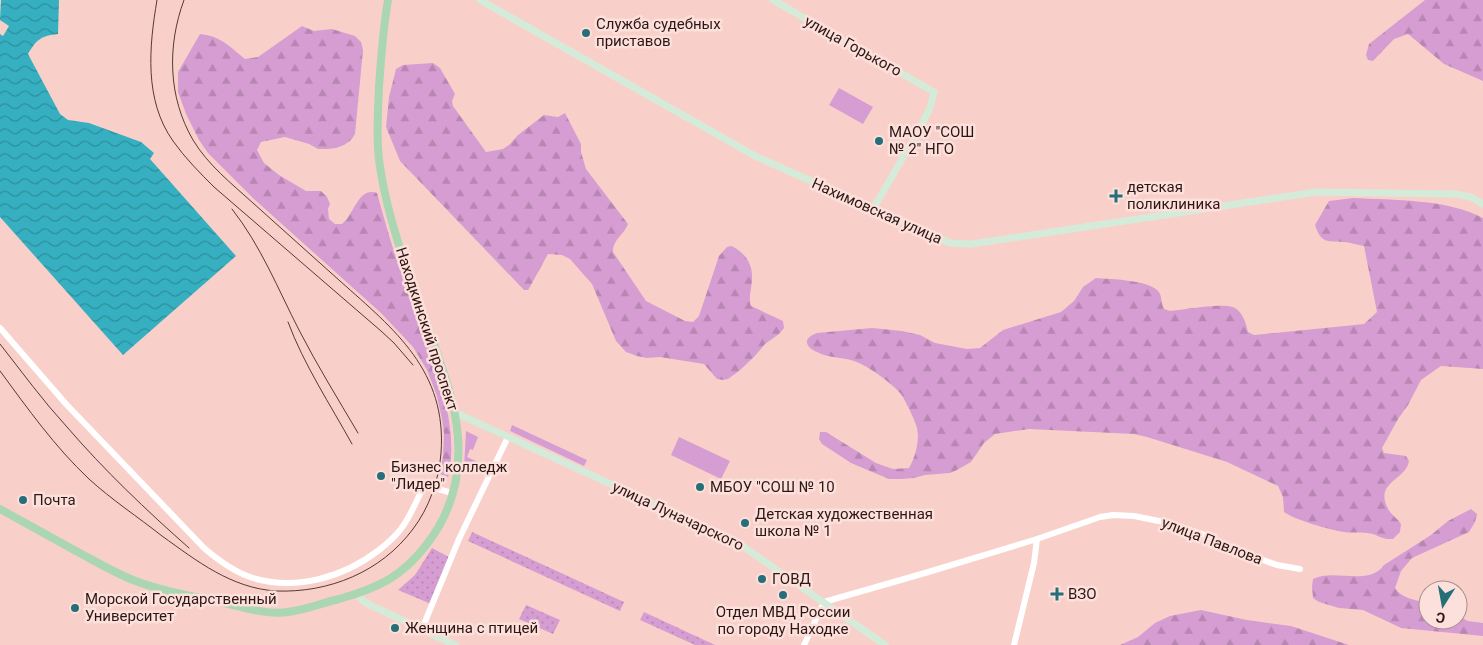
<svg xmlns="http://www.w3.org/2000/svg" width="1483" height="645" font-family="Roboto,sans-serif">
<defs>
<pattern id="forest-firs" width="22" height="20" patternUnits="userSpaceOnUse" patternTransform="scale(1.25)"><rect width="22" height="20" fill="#d69dd2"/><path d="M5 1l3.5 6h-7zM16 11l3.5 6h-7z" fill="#b886b3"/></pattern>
<pattern id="park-dots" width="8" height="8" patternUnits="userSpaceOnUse" patternTransform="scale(1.25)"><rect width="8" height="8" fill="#d69dd2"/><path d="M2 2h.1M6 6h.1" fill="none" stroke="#b886b3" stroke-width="1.8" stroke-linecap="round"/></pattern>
<pattern id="water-waves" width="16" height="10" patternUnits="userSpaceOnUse" patternTransform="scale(1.25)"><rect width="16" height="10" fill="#36b0c1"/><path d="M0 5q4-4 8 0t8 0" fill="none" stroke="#2e8e9c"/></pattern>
</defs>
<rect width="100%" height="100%" fill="#f9d0c9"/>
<g fill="#d69dd2">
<path d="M839,88l34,19 -10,17 -34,-19z"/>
<path d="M512,425l75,35 -3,6 -74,-35z"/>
<path d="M466,431l12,6 -5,13 -3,-1 -3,8 11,5 -3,5 -7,-1 -1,2h-3z"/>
<path d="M679,437l51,24 -9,18 -50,-24z"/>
</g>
<g fill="url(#forest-firs)">
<path d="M1425,0h58v81l-39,-17 -36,-30 -14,5 -21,22 -5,-1 -2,-5 3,-11z"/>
<path d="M302,26l12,5 18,-2 23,7 6,6 2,8 -8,84 -4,6 -7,5 -8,3 -9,1h-9l-9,-5 -24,-7 -24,5 -4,8 7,13 15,12 27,16h15l6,6 3,7 -2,5 1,10 6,5h7c3,-3 6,-6 8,-10 7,-10 12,-26 27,-21 8,29 16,58 27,87 20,56 59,139 44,197l-8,-3 3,-18 1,-22 -2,-15 -5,-23 -10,-26 -14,-23 -32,-34 -127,-114 -46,-46 -9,-13 -13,-26 -8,-22v-20l22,-38c21,2 30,13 45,25l13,-2z"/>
<path d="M433,63l7,5 15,26 -3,7 1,5 33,46 17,-3 7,-5 8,-9 26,-20 14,2 7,-4 16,31v8l5,17 42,55c-4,11 -15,15 -15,28l33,49 39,20 8,1 6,-6 20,-60 8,-9 4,-1c13,5 22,18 21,32 0,11 -4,17 -1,28l32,15 1,7 -5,6 -14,10 -11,13 -15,14 -11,8 -5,1 -6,-1 -13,-15 -44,-7 -13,1 -10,-2 -11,-4 -10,-11 -24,-57 -22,-25 -8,-4 -14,-1 -17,31 -3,5h-4l-124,-129 -14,-34 3,-30 7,-28 7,-4z"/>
<path d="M1353,198c40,2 95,1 130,20v151l-42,-3 -20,14 -13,25 -10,14 -16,29 2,5 22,3 3,5c-3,20 -38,21 -19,51 3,4 8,7 11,12l-1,8 -7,7c-12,1 -15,-5 -26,-6 -8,-1 -16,0 -23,-1 -14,-2 -49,-12 -60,-20l-1,-15 -5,-11 -51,-24 -80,-25 -13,-3 -105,-5 -34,5 -11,9 -13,19 -16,9 -5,2 -25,2 -11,3 -13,1h-12l-38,-16 -29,-19 -3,-5 1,-7h6l50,31 17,6 16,-1c6,-10 11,-28 8,-40 -1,-6 -13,-30 -16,-34 -12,-13 -31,-27 -47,-33 -12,-4 -26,-3 -37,-9 -13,-6 -14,-14 0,-19l55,-5 30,3 18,4 15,8 32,6 13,-1 23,-18 58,-18 13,-11 9,-14 13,-9c14,1 59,2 64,16 2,5 1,9 4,15l6,2c13,-1 55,-9 65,-3 8,5 11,15 13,24l6,3 110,-11 13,-12 -13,-66c-7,-1 -14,-4 -21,-4 -17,-1 -22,1 -28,-17l14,-24z"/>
<path d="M1471,509l6,5 -2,8 -6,10 -57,26 -11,13 -6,17c7,11 21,12 33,15v17h30v-4l10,5 15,2v13l-82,-8 -38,-18 -24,-2 -20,-6 -6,-4 -1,-12 1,-7c22,-11 55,8 71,-14l47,-30 17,-14z"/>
<path d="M1201,610l46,10 44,6 58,19h-229l18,-8 17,-14 15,-7z"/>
</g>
<g fill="url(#park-dots)">
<path d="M472,532l152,70 -4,9 -152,-70z"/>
<path d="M432,548l17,9 -18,47 -33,-14 17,-15z"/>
<path d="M526,605l34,15 -7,14 -34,-15z"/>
<path d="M644,612l71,33h-20l-55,-25z"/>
</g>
<path fill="url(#water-waves)" d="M1,0h58l-1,34c-17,2 -21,5 -30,20l32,60 8,6 21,3 52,19 13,11 -4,6 86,97 -113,99 -123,-138v-183l3,2 6,-10 -9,-6z"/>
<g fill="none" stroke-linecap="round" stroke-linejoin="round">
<g stroke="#fff" stroke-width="6">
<path d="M0,328l66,76 138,144c15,13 30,24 49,30 44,13 91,-1 126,-28 9,-7 18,-15 24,-24 9,-13 15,-28 21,-41l28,8"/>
<path d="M422,629l37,-90 49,-102"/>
<path d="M804,645l20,-43 101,-29 112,-34 63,-22 13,-2 21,1 35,7 36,12 35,17 37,13 23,4"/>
<path d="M1014,645l20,-82 3,-24"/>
</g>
<g stroke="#d5ebd9" stroke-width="7">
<path d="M480,0l275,156 195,87 22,1 344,-52 139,2 16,3 12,7"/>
<path d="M773,0l161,92 -4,16 -10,20 -47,81"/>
<path d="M456,413l279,128 150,104"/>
<path d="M357,594l5,6 6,4 87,41"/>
</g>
<path stroke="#aad6b2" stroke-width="8" d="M0,509c25,14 51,28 76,42 19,10 37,21 57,29 28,11 59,16 88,22 21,5 45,13 67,10 17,-2 34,-9 51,-13 39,-11 63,-22 88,-55 35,-45 38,-97 23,-151 -22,-75 -58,-147 -70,-226 -4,-26 -2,-53 -1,-80 2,-29 4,-58 9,-87"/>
<g stroke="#553936" stroke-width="1">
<path d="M157,0c-8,47 -13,100 16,141 12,17 27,32 41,46l167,144 13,12 19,22"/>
<path d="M232,209c29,37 46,80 67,121 18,35 39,69 59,103"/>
<path d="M288,322c16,43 42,82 64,122"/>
<path d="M0,344c22,28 43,57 67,83 37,43 79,83 122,121"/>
<path d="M0,371c28,38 55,76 89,108 23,21 49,38 73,57 35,25 69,52 114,55 53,2 105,-19 137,-62 16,-21 26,-49 28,-76 6,-82 -46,-123 -101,-172 -29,-26 -58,-52 -87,-78 -21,-19 -45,-38 -60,-63 -25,-43 -26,-94 -9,-140"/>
</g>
</g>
<g fill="#266f79" stroke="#fce0dc" stroke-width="2">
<circle cx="586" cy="33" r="5"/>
<circle cx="879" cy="141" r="5"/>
<path d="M1113.5 188.5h5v5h5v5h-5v5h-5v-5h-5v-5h5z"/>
<circle cx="381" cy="476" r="5"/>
<circle cx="700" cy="487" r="5"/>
<circle cx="23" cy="500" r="5"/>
<circle cx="745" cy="523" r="5"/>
<circle cx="762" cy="579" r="5"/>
<path d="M1054.5 586.5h5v5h5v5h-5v5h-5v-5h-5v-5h5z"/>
<circle cx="783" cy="595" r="5"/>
<circle cx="75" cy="608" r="5"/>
<circle cx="395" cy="628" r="5"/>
</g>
<g text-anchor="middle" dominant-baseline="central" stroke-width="5" stroke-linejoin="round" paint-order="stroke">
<g font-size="15" fill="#2e1613" stroke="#fce0dc" text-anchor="start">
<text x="596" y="24">Служба судебных<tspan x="596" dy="17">приставов</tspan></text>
<text x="889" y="132">МАОУ "СОШ<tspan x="889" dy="17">№ 2" НГО</tspan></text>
<text x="1127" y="187">детская<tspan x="1127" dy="17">поликлиника</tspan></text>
<text x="391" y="467">Бизнес колледж<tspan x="391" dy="17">"Лидер"</tspan></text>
<text x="710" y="487">МБОУ "СОШ № 10</text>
<text x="33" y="500">Почта</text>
<text x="755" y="514">Детская художественная<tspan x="755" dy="17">школа № 1</tspan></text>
<text x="772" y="579">ГОВД</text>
<text x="1068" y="594">ВЗО</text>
<text x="85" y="599">Морской Государственный<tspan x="85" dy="17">Университет</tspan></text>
<text x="783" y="612" text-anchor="middle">Отдел МВД России<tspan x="783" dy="17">по городу Находке</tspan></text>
<text x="405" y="628">Женщина с птицей</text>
</g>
<g font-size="15" fill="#2e1613" stroke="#fce0dc">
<text transform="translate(853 46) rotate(29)">улица Горького</text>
<text transform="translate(877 211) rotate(24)">Нахимовская улица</text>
<text transform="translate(427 329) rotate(72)">Находкинский проспект</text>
<text transform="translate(678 516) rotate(25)">улица Луначарского</text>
<text transform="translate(1212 541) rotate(21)">улица Павлова</text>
</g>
</g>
<g transform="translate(1443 605) rotate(191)"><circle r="24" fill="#fce0dc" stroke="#aa8f8c"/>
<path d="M0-4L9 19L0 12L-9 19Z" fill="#266f79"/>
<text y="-8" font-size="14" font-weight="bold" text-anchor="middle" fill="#2e1613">С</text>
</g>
</svg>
